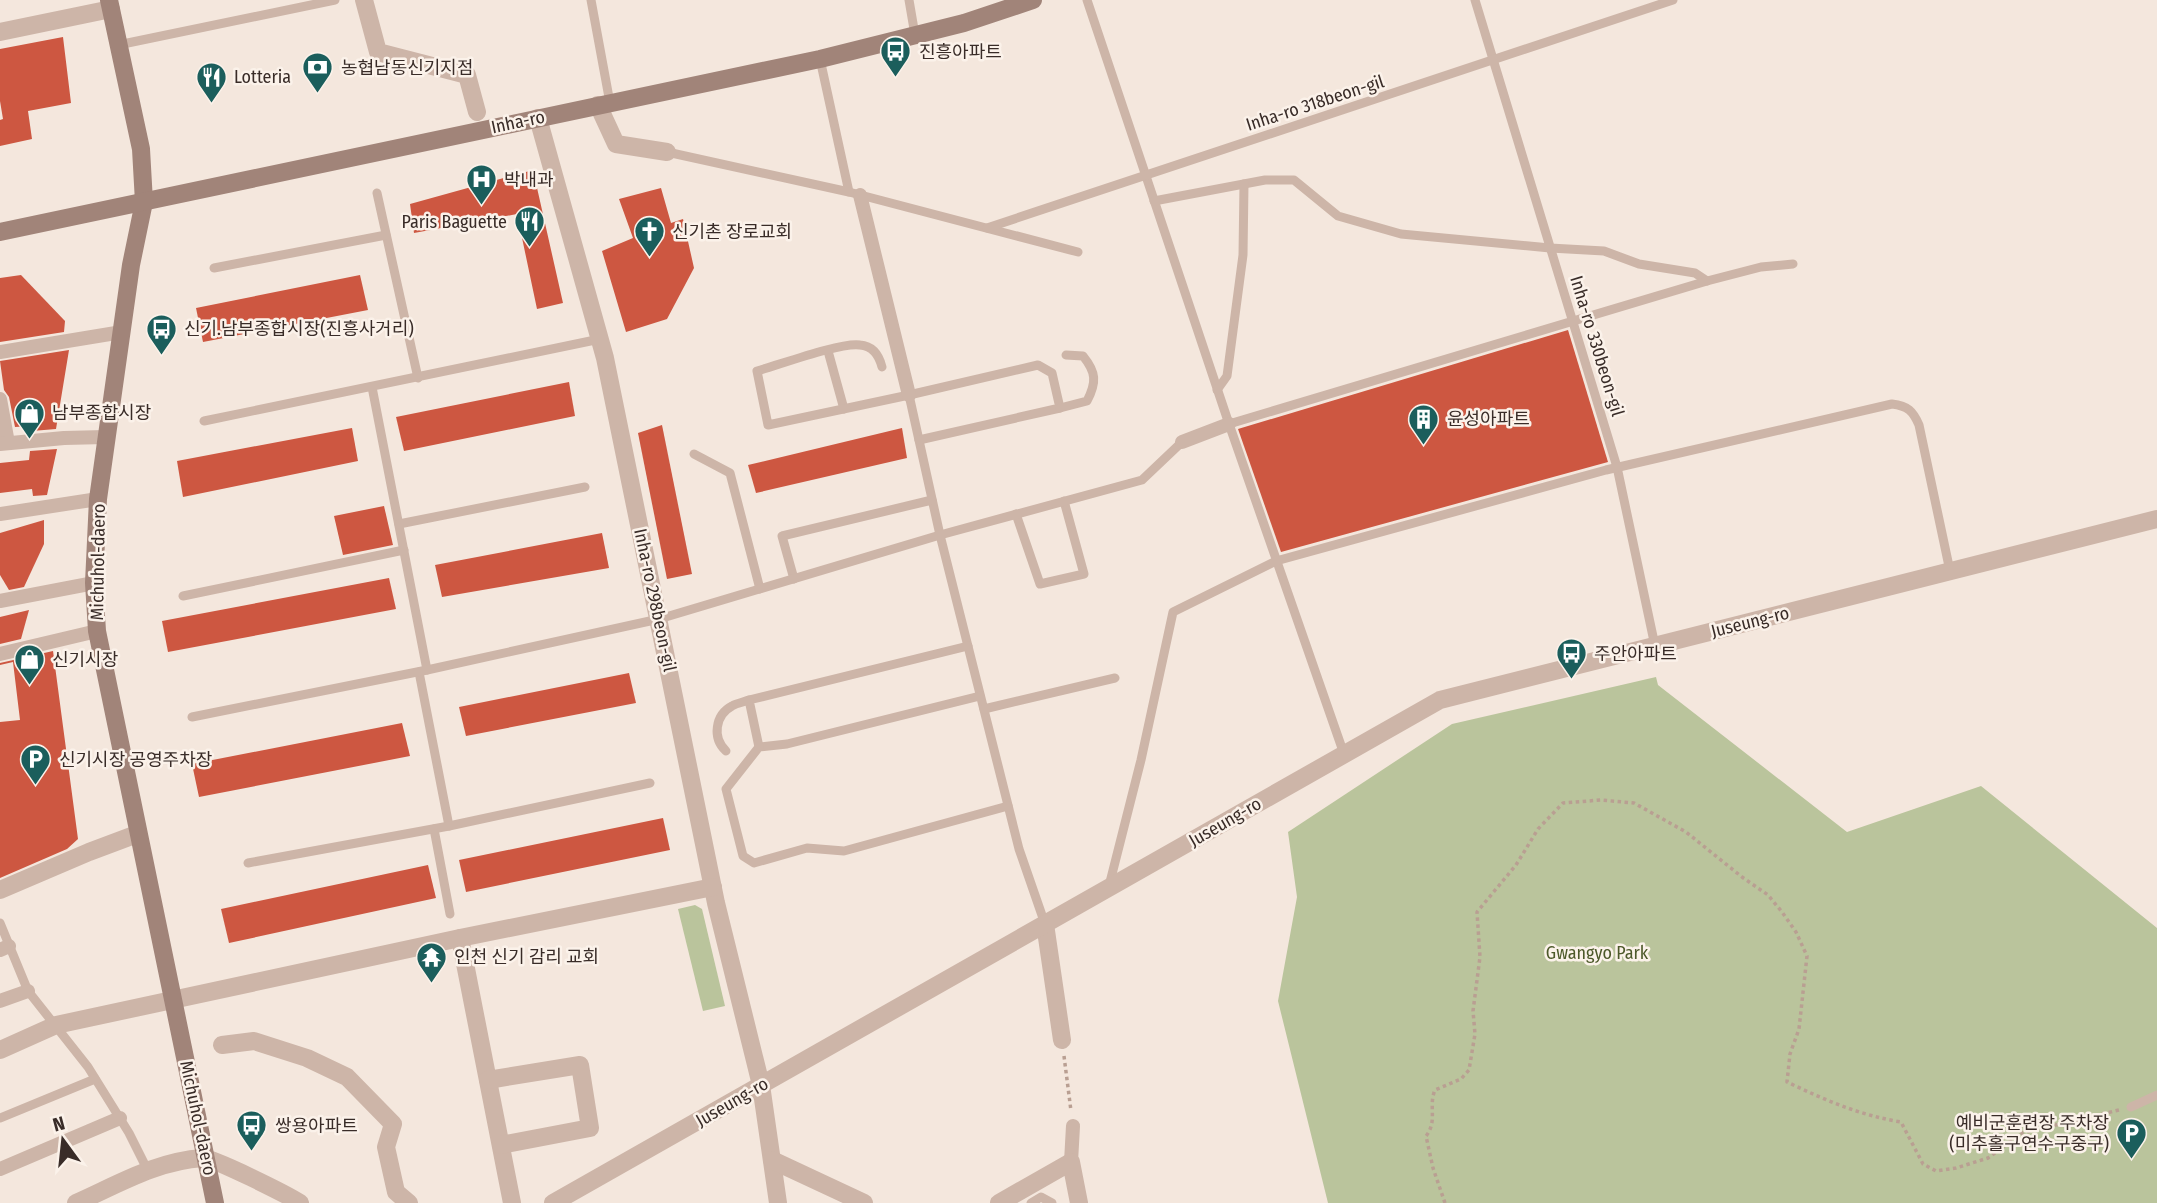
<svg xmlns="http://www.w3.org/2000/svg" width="2157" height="1203" font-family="'Fira Sans Condensed','Noto Sans KR',sans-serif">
<rect width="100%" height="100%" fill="#f4e7dd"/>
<g fill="#bac49c">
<path d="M1656,677l2,8 189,147 134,-46 176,142v275h-829l-50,-202 19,-104 -9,-65 164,-108z"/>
<path d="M695,905l7,4 23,97 -22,5 -25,-102z"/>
</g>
<g fill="#cd5741">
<path d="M63,37l8,66 -43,8 4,28 -32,7v-26l3,-1 -3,-18v-52z"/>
<path d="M533,170l30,133 -26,6 -20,-95 -103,19 -4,-29z"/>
<path d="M661,188l10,35 12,-4 11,49 -27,51 -41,13 -24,-81 31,-13 -14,-39z"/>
<path d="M21,275l44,46 -1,11 -64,10v-64z"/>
<path d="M360,275l8,35 -165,32 -7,-34z"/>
<path d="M1568,330l40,132 -327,90 -43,-123z"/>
<path d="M69,350l-13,79 -24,2v-5l-17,1 -6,-30 -5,-7 -4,-29z"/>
<path d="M569,382l6,34 -171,35 -8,-34z"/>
<path d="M662,425l30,149 -25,5 -29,-146z"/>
<path d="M352,428l6,33 -175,36 -6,-36z"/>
<path d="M902,428l5,30 -151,35 -8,-28z"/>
<path d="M57,449l-10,46 -14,1 -1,-7 -32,4v-30l29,-3 1,-9z"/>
<path d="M384,506l9,39 -50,10 -9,-39z"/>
<path d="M44,520v24l-20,43 -15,3 -9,-15v-42z"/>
<path d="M602,533l7,35 -167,29 -7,-32z"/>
<path d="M389,578l7,31 -228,43 -6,-31z"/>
<path d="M29,610l-8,29 -21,5v-27z"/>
<path d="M53,651l25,188 -11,10 -67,29v-156l20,-2 -7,-58 -13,3v-2z"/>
<path d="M629,673l7,30 -170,33 -7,-29z"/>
<path d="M402,723l8,33 -211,41 -7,-33z"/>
<path d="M663,818l7,32 -204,42 -7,-32z"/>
<path d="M428,865l8,33 -207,45 -8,-34z"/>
</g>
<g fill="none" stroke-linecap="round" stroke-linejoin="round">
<g stroke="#b99f92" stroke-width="3.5" stroke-dasharray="3.5 3.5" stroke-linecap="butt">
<path d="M1064,1056l7,55"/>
<path d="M1445,1203l-12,-35 -7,-32c12,-15 2,-30 9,-46l26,-11 8,-9 6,-36 -2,-23 7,-54 -3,-45 39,-47 22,-36 25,-26 38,-3 33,3 52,29 56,45 26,18 14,17 14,20 11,24 -8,73 -9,25 -3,28c38,18 72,33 114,40l22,42 13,7 20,-3 32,-10 34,-25 97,-23"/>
</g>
<g stroke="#cdb5a8" stroke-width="9">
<path d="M591,0l19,103"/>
<path d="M909,0l6,35"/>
<path d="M1087,0l142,424 115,330"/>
<path d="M1475,0l142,467 38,179"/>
<path d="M118,45l217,-45"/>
<path d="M820,59l29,133"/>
<path d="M667,152l182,40 229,60"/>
<path d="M377,193l41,185"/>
<path d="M1154,201l111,-21h29l44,36 63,18 149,14 54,3 35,13 56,9 12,8"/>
<path d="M987,228l686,-228"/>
<path d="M214,268l172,-33"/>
<path d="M828,351l16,58"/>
<path d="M882,367c-3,-12 -9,-21 -22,-22 -19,-3 -81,20 -103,26l11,54 141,-30 31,140 79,314 26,75"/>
<path d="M372,387l55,283"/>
<path d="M1217,390l10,-14 16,-121 1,-71"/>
<path d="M909,395l129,-30 14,8 8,35 -141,32"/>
<path d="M1060,408l27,-7c10,-19 9,-29 -4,-45l-17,-1"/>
<path d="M204,421l396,-82"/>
<path d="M1229,424l478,-143 54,-14 32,-3"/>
<path d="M694,454l36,19 30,116"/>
<path d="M1016,514l24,70 44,-10 -20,-73"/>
<path d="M399,524l186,-37"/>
<path d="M794,579l-12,-43 150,-36"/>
<path d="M183,596l221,-46"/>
<path d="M419,672l30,154"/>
<path d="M980,696l-193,48 -28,3 -33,42 17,67 11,7 53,-15 37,3 164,-45"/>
<path d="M984,709l131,-31"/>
<path d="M192,717l235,-47 232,-51 281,-84 202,-55 40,-38"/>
<path d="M759,747l-10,-47 219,-54"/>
<path d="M726,751c-14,-13 -11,-36 6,-45 5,-3 12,-4 17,-6"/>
<path d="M434,829l16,85"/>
<path d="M248,863l201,-37 201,-43"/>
<path d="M1109,886l32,-126 32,-148 103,-51 330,-91 286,-66c16,2 21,7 27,21l31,146"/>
<path d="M0,923l28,68 60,76 41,66 18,36"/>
<path d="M2131,1107l26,-12"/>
<path d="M0,1118l95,-39"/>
<path d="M1031,1203l10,-6 11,6"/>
</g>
<g stroke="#cdb5a8" stroke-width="14">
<path d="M860,195l49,200"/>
<path d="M0,352l122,-20"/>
<path d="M0,399l8,44"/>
<path d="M1182,442l47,-18"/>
<path d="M0,444l64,-6 41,-1"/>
<path d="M0,514l98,-15"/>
<path d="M0,601l94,-18"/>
<path d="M0,654l97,-23"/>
<path d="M0,950l9,-4"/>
<path d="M0,1001l28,-10"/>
<path d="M1071,1162l2,-36"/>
<path d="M0,1169l120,-51"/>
</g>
<g stroke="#cdb5a8" stroke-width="18">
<path d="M364,0l14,52 89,23 10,37"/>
<path d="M0,32l111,-23"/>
<path d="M598,105l18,39 51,8"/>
<path d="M538,118l67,240 111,545 45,182 17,118"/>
<path d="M0,890l89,-38 48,-18"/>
<path d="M1045,924l17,116"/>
<path d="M460,938l52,265"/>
<path d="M222,1045l32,-4 53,17 40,19 46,47 -7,23 10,45 13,11"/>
<path d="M0,1050l56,-25 404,-87 253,-51"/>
<path d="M488,1080l92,-15 10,63 -89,17"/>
<path d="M772,1160l92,43"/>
<path d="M76,1203c41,-18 80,-42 127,-45 11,0 85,37 97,45"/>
<path d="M999,1203l72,-41 8,41"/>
</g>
<path stroke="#cdb5a8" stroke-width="18" d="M553,1203l887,-503 717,-181"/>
<g stroke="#a18479" stroke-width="18">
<path d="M109,0l32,149 3,53 -13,63 -33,234 -4,84 3,48 118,572"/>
<path d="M0,232l820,-173 144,-36 69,-23"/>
</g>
</g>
<defs>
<symbol id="bus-pin" viewBox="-11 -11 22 30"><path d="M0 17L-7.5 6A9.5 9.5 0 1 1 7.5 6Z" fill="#1b5e5c" stroke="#fbf2ea"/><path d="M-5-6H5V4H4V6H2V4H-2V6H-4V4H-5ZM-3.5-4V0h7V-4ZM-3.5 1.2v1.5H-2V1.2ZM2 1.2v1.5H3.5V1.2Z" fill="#fff"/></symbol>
<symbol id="bank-pin" viewBox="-11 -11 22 30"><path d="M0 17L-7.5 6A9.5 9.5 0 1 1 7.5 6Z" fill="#1b5e5c" stroke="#fbf2ea"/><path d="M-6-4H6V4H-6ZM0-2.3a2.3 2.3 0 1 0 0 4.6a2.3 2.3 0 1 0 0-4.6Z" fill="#fff"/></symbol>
<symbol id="restaurant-pin" viewBox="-11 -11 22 30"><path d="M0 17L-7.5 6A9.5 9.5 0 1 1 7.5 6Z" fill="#1b5e5c" stroke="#fbf2ea"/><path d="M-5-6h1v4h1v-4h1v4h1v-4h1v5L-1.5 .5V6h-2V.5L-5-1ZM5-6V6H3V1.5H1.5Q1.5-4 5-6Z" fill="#fff"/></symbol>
<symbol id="hospital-pin" viewBox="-11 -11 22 30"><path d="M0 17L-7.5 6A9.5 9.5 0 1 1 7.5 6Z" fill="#1b5e5c" stroke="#fbf2ea"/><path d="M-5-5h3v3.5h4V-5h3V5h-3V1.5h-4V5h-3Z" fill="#fff"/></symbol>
<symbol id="church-pin" viewBox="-11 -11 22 30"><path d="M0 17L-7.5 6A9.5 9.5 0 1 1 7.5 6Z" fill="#1b5e5c" stroke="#fbf2ea"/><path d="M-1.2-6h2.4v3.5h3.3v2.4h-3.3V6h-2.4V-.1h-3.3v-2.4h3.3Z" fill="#fff"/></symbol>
<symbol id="shop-pin" viewBox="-11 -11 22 30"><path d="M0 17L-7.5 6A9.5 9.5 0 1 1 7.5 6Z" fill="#1b5e5c" stroke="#fbf2ea"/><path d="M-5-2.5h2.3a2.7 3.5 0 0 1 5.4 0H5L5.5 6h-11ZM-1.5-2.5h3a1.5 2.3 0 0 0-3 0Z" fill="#fff"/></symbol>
<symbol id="building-pin" viewBox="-11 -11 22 30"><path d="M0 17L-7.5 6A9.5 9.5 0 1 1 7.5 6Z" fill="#1b5e5c" stroke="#fbf2ea"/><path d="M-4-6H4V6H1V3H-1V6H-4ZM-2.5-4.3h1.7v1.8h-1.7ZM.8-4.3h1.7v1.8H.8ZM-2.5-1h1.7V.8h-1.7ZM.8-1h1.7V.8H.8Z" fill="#fff"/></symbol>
<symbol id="parking-pin" viewBox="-11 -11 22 30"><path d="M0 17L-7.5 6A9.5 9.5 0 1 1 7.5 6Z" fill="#1b5e5c" stroke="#fbf2ea"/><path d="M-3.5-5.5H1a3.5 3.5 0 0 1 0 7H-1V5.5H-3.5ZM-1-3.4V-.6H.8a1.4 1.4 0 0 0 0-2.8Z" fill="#fff"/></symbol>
<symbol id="temple-pin" viewBox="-11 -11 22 30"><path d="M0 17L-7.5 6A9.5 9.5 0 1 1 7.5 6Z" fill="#1b5e5c" stroke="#fbf2ea"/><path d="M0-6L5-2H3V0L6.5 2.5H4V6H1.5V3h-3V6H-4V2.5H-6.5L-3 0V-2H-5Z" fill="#fff"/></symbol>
</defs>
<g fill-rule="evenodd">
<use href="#bus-pin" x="878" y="34" width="35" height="47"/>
<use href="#bank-pin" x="300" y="50" width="35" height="47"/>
<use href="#restaurant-pin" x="194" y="60" width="35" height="47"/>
<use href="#hospital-pin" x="464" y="162" width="35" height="47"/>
<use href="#restaurant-pin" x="512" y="204" width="35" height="47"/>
<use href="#church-pin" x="632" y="214" width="35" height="47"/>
<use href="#bus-pin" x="144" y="312" width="35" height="47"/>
<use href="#shop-pin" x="12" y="396" width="35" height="47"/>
<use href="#building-pin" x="1406" y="402" width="35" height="47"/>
<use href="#bus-pin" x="1554" y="636" width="35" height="47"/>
<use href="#shop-pin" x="12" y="642" width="35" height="47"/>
<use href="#parking-pin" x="18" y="742" width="35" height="47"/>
<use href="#temple-pin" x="414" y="940" width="35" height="47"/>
<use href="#bus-pin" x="234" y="1108" width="35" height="47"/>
<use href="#parking-pin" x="2114" y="1116" width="35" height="47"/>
</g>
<g text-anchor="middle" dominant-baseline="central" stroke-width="5" stroke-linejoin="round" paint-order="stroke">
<g font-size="18" fill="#392c28" stroke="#fbf2ea" text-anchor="start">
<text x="919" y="52">진흥아파트</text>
<text x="341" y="68">농협남동신기지점</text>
<text x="234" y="77">Lotteria</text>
<text x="504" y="180">박내과</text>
<text x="507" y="222" text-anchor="end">Paris Baguette</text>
<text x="672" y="232">신기촌 장로교회</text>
<text x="184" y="329">신기.남부종합시장(진흥사거리)</text>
<text x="52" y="413">남부종합시장</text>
<text x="1447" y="419">윤성아파트</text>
<text x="1594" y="654">주안아파트</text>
<text x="52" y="660">신기시장</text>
<text x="59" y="760">신기시장 공영주차장</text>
<text x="454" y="957">인천 신기 감리 교회</text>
<text x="2109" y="1123" text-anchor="end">예비군훈련장 주차장<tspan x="2109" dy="21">(미추홀구연수구중구)</tspan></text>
<text x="275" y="1126">쌍용아파트</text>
</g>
<g font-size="18" fill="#392c28" stroke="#fbf2ea">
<text transform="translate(1315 103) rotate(-18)">Inha-ro 318beon-gil</text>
<text transform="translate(518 122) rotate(-12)">Inha-ro</text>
<text transform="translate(1597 346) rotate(73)">Inha-ro 330beon-gil</text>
<text transform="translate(98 562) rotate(-89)">Michuhol-daero</text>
<text transform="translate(655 600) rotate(78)">Inha-ro 298beon-gil</text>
<text transform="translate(1750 622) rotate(-14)">Juseung-ro</text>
<text transform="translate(1225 822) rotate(-30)">Juseung-ro</text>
<text transform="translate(732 1102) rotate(-30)">Juseung-ro</text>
<text transform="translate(198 1118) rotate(78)">Michuhol-daero</text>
</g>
<g font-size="18" fill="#4d592a" stroke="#fbf2ea">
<text x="1597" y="953">Gwangyo Park</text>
</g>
</g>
<g transform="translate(63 1140) rotate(345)" stroke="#fbf2ea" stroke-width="5" paint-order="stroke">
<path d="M0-5L12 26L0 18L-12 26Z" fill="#392c28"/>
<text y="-10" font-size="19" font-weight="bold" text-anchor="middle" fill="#392c28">N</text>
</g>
</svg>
